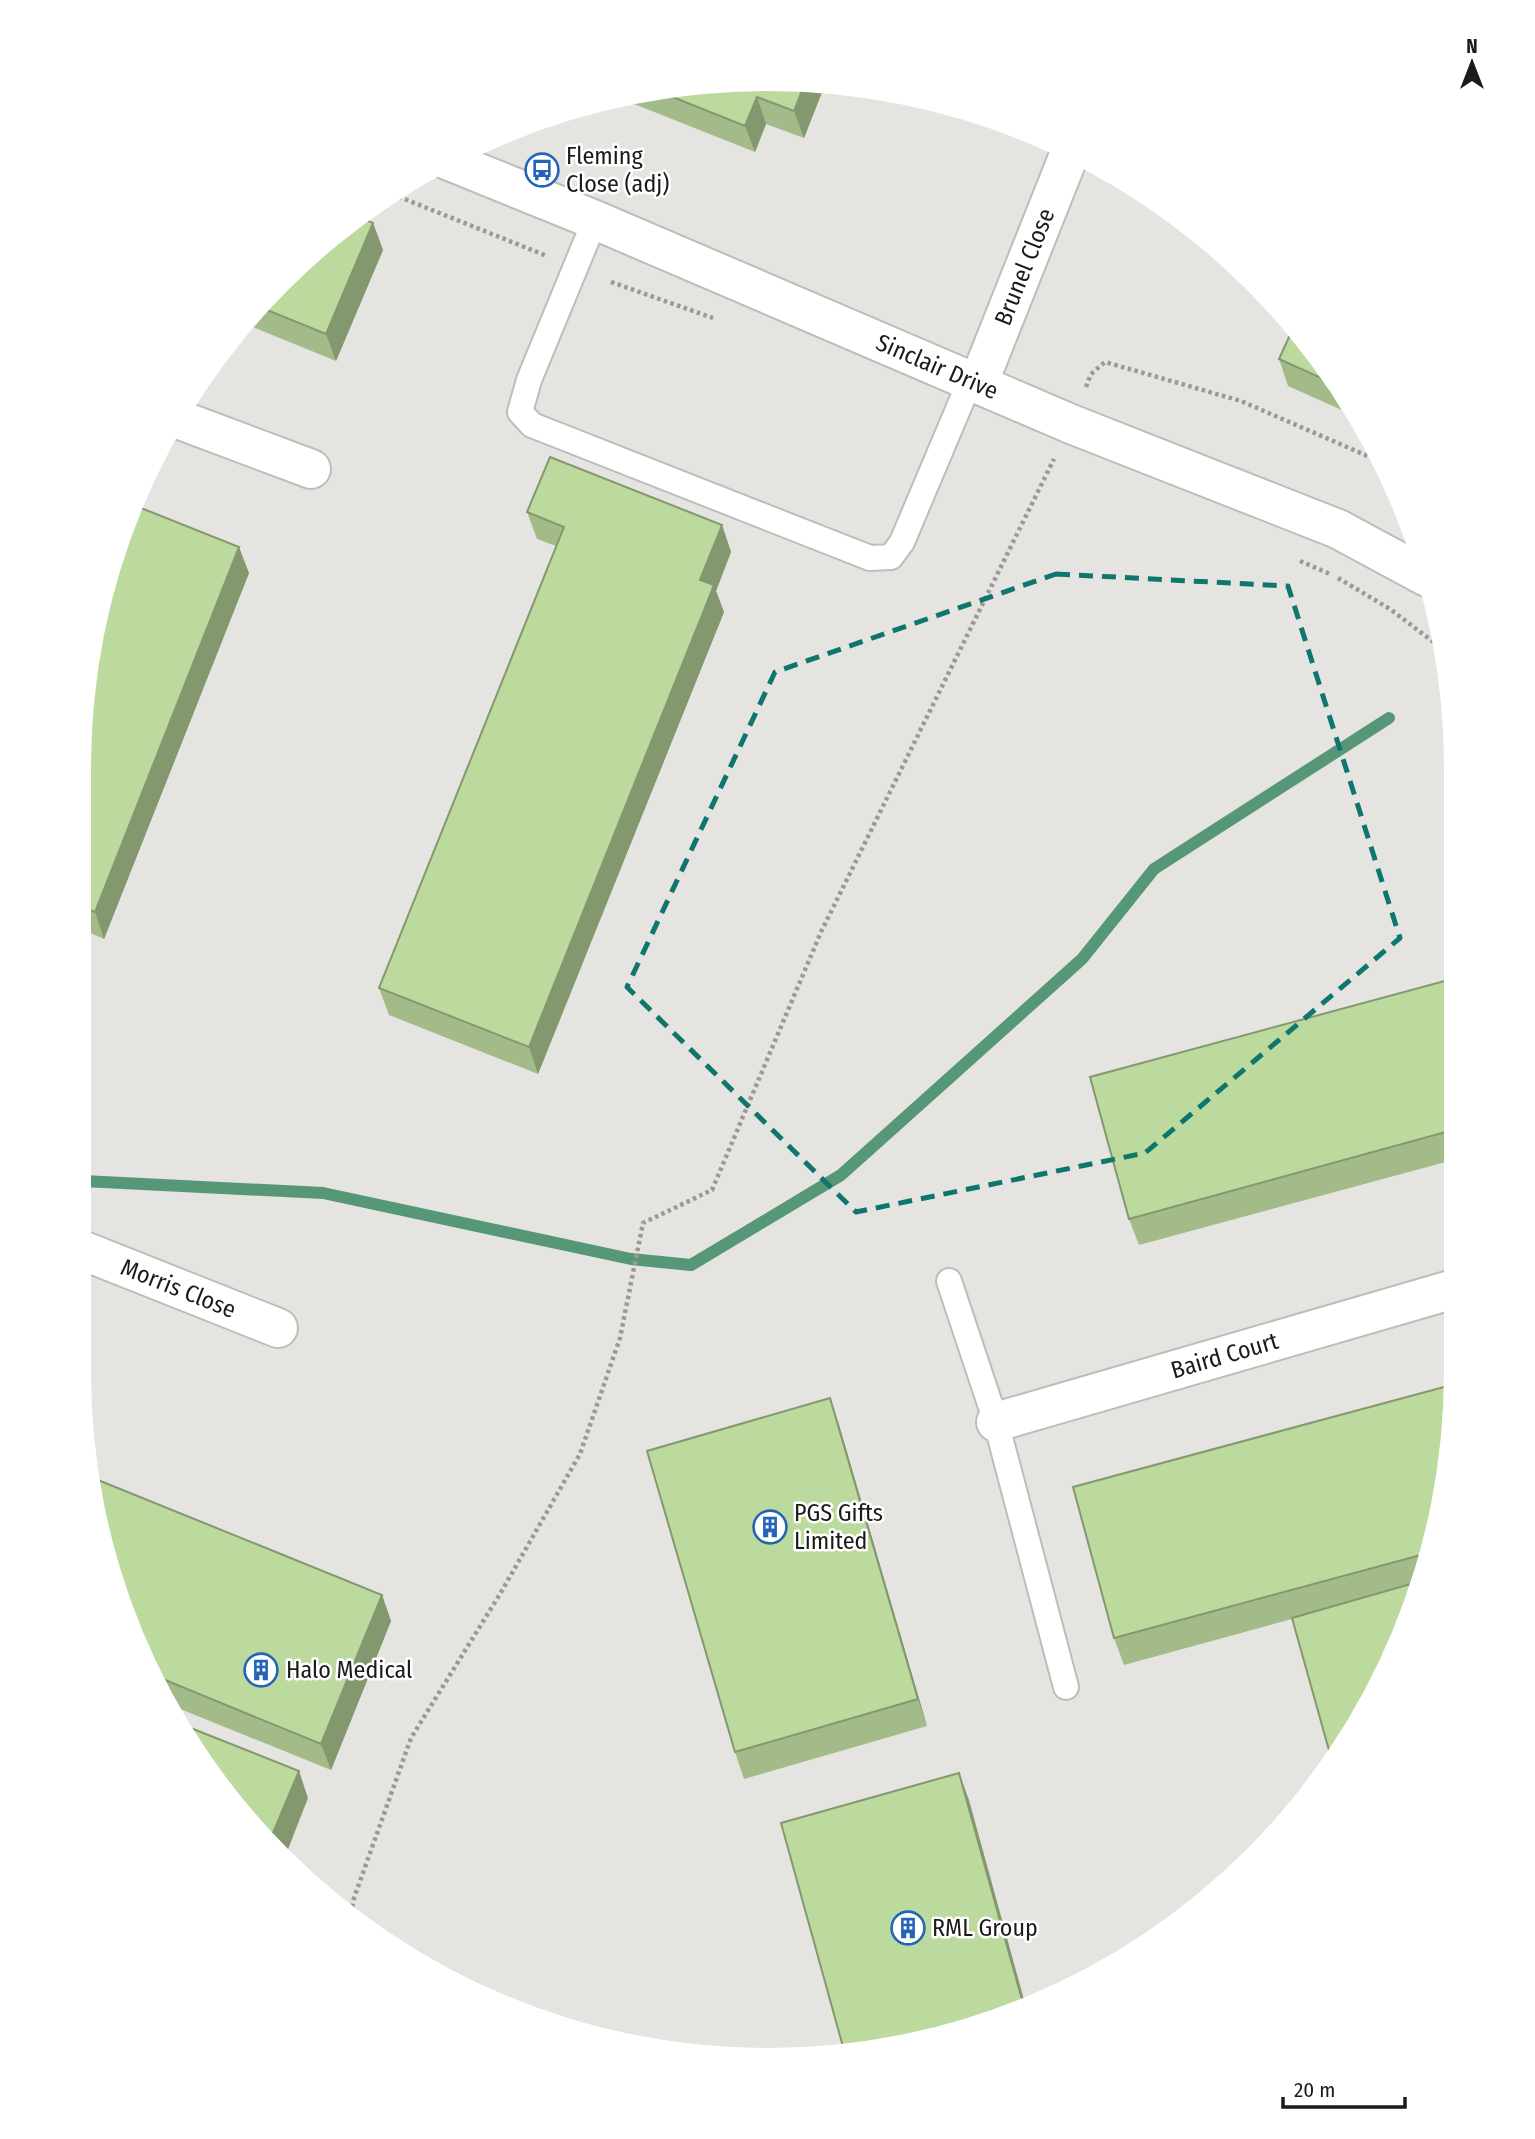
<svg xmlns="http://www.w3.org/2000/svg" width="1535" height="2139" font-family="'Fira Sans Condensed',sans-serif">
<rect width="100%" height="100%" fill="#e5e4e0"/>
<g fill="none" stroke-linecap="round" stroke-linejoin="round">
<path stroke="#559777" stroke-width="12" d="M83,1181l240,12 308,66 60,6 150,-90 241,-216 72,-90 235,-151"/>
<defs>
<g id="lane">
<path d="M595,220l-66,160 -9,32 12,13 338,133 21,-1 11,-15 68,-161"/>
<path d="M949,1281l47,141 70,265"/>
</g>
<g id="street">
<path id="s1" d="M447,160l148,60 476,204 267,105 89,48"/>
<path id="s2" d="M978,384l93,-234"/>
<path d="M175,418l136,51"/>
<path id="s3" d="M79,1249l199,79"/>
<path id="s4" d="M996,1422l458,-133"/>
</g>
</defs>
<use href="#lane" stroke="#bebdb9" stroke-width="28"/>
<use href="#street" stroke="#bebdb9" stroke-width="42"/>
<g stroke="#9a9996" stroke-width="4.5" stroke-dasharray="3.5 3.5" stroke-linecap="butt">
<path d="M392,194l155,62"/>
<path d="M611,282l102,36"/>
<path d="M1086,387l5,-13 14,-12 136,39 145,63"/>
<path d="M1300,561l30,13"/>
<path d="M1338,578l52,31 54,41"/>
<path d="M351,1914l3,-16 57,-160 89,-144 80,-140 40,-116 23,-115 69,-33 109,-258 233,-473"/>
</g>
<use href="#lane" stroke="#fff" stroke-width="24"/>
<use href="#street" stroke="#fff" stroke-width="38"/>
</g>
<g fill="#a2bb88">
<path d="M813,80l13,2 -22,56 -38,-14 -11,28 -136,-54 59,-13z"/>
<path d="M373,223l10,27 -47,111 -93,-38 6,-9 65,-65z"/>
<path d="M1294,326l59,89 -65,-29 -9,-27z"/>
<path d="M527,512l195,13 9,27 -15,39 8,21 -186,462 -149,-59 -10,-27 177,-442 -19,-7z"/>
<path d="M249,573l-145,366 -25,-11v-161z"/>
<path d="M1452,979l1,181 -314,85 -10,-26z"/>
<path d="M830,1398l9,27 88,301 -183,53 -9,-27z"/>
<path d="M1433,1550l-48,126 -93,-57 -168,46 -10,-27z"/>
<path d="M382,1595l9,26 -60,149 -163,-66 -37,-69z"/>
</g>
<g fill="#84986f">
<path d="M806,80h7l13,2 -22,56 -10,-27z"/>
<path d="M757,97l9,27 -11,28 -10,-26z"/>
<path d="M373,223l10,27 -47,111 -10,-27z"/>
<path d="M722,525l9,27 -15,39 8,21 -186,462 -9,-27 171,-467z"/>
<path d="M239,547l10,26 -145,366 -9,-27z"/>
<path d="M79,939l5,16 -5,14z"/>
<path d="M830,1398l9,27 88,301 -9,-27z"/>
<path d="M382,1595l9,26 -60,149 -10,-26z"/>
<path d="M299,1771l9,27 -23,59 -15,-17z"/>
<path d="M959,1773l10,27 57,207h-2z"/>
</g>
<g fill="#bcd99e" stroke="#84986f" stroke-width="2">
<path d="M806,80l-12,31 -37,-14 -12,29 -90,-36 23,-5z"/>
<path d="M359,217l14,6 -47,111 -69,-28 57,-57z"/>
<path d="M1294,326l38,57 -53,-24z"/>
<path d="M550,457l172,68 -22,55 14,5 -185,462 -150,-59 185,-461 -37,-15z"/>
<path d="M131,504l108,43 -144,365 -16,-7v-138l13,-134z"/>
<path d="M1452,979l1,151 -324,89 -39,-142z"/>
<path d="M1455,1384v32l-23,136 -318,86 -41,-151z"/>
<path d="M830,1398l88,301 -183,53 -88,-301z"/>
<path d="M93,1478l289,117 -61,149 -168,-69 -22,-40 -29,-85z"/>
<path d="M1421,1581l-36,95 -53,85 -40,-143z"/>
<path d="M178,1723l121,48 -29,69 -75,-86z"/>
<path d="M959,1773l65,234 -78,30 -88,17h-13l-64,-231z"/>
</g>
<path fill="none" stroke="#0f766e" stroke-width="5" stroke-dasharray="14 9" stroke-linejoin="round" d="M1056,574l232,12 112,352 -255,215 -289,59 -229,-225 148,-315z"/>
<defs>
<symbol id="bus-ring" viewBox="-11 -11 22 22"><circle r="9.5" fill="#fff" stroke="#2264b5" stroke-width="1.5"/><path d="M-5-6H5V4H4V6H2V4H-2V6H-4V4H-5ZM-3.5-4V0h7V-4ZM-3.5 1.2v1.5H-2V1.2ZM2 1.2v1.5H3.5V1.2Z" fill="#2264b5"/></symbol>
<symbol id="building-ring" viewBox="-11 -11 22 22"><circle r="9.5" fill="#fff" stroke="#2264b5" stroke-width="1.5"/><path d="M-4-6H4V6H1V3H-1V6H-4ZM-2.5-4.3h1.7v1.8h-1.7ZM.8-4.3h1.7v1.8H.8ZM-2.5-1h1.7V.8h-1.7ZM.8-1h1.7V.8H.8Z" fill="#2264b5"/></symbol>
</defs>
<g fill-rule="evenodd">
<use href="#bus-ring" x="523" y="151" width="38" height="38"/>
<use href="#building-ring" x="751" y="1508" width="38" height="38"/>
<use href="#building-ring" x="242" y="1651" width="38" height="38"/>
<use href="#building-ring" x="889" y="1909" width="38" height="38"/>
</g>
<g text-anchor="middle" dominant-baseline="central" stroke-width="5" stroke-linejoin="round" paint-order="stroke">
<g font-size="24" fill="#1c1b1a" stroke="#fff" text-anchor="start">
<text x="566" y="156">Fleming<tspan x="566" dy="28">Close (adj)</tspan></text>
<text x="794" y="1513">PGS Gifts<tspan x="794" dy="28">Limited</tspan></text>
<text x="286" y="1670">Halo Medical</text>
<text x="932" y="1928">RML Group</text>
</g>
<g font-size="24" fill="#1c1b1a" stroke="#fff">
<text stroke="none"><textPath href="#s2" startOffset="126">Brunel Close</textPath></text>
<text stroke="none"><textPath href="#s1" startOffset="532">Sinclair Drive</textPath></text>
<text stroke="none"><textPath href="#s3" startOffset="107">Morris Close</textPath></text>
<text stroke="none"><textPath href="#s4" startOffset="238">Baird Court</textPath></text>
</g>
</g>
<path d="M0 0H1535V2139H0ZM767 91H768A676 676 0 0 1 1444 767V1372A676 676 0 0 1 768 2048H767A676 676 0 0 1 91 1372V767A676 676 0 0 1 767 91Z" fill="#fff" fill-rule="evenodd"/>
<g transform="translate(1472 63)" stroke="#ffffff" stroke-width="5" paint-order="stroke">
<path d="M0-5L12 26L0 18L-12 26Z" fill="#1c1b1a"/>
<text y="-10" font-size="19" font-weight="bold" text-anchor="middle" fill="#1c1b1a">N</text>
</g>
<path d="M1283 2097v10h122v-10" fill="none" stroke="#1c1b1a" stroke-width="3.5"/>
<text x="1294" y="2097" font-size="21" fill="#1c1b1a" stroke="#ffffff" stroke-width="5" paint-order="stroke">20 m</text>
</svg>
